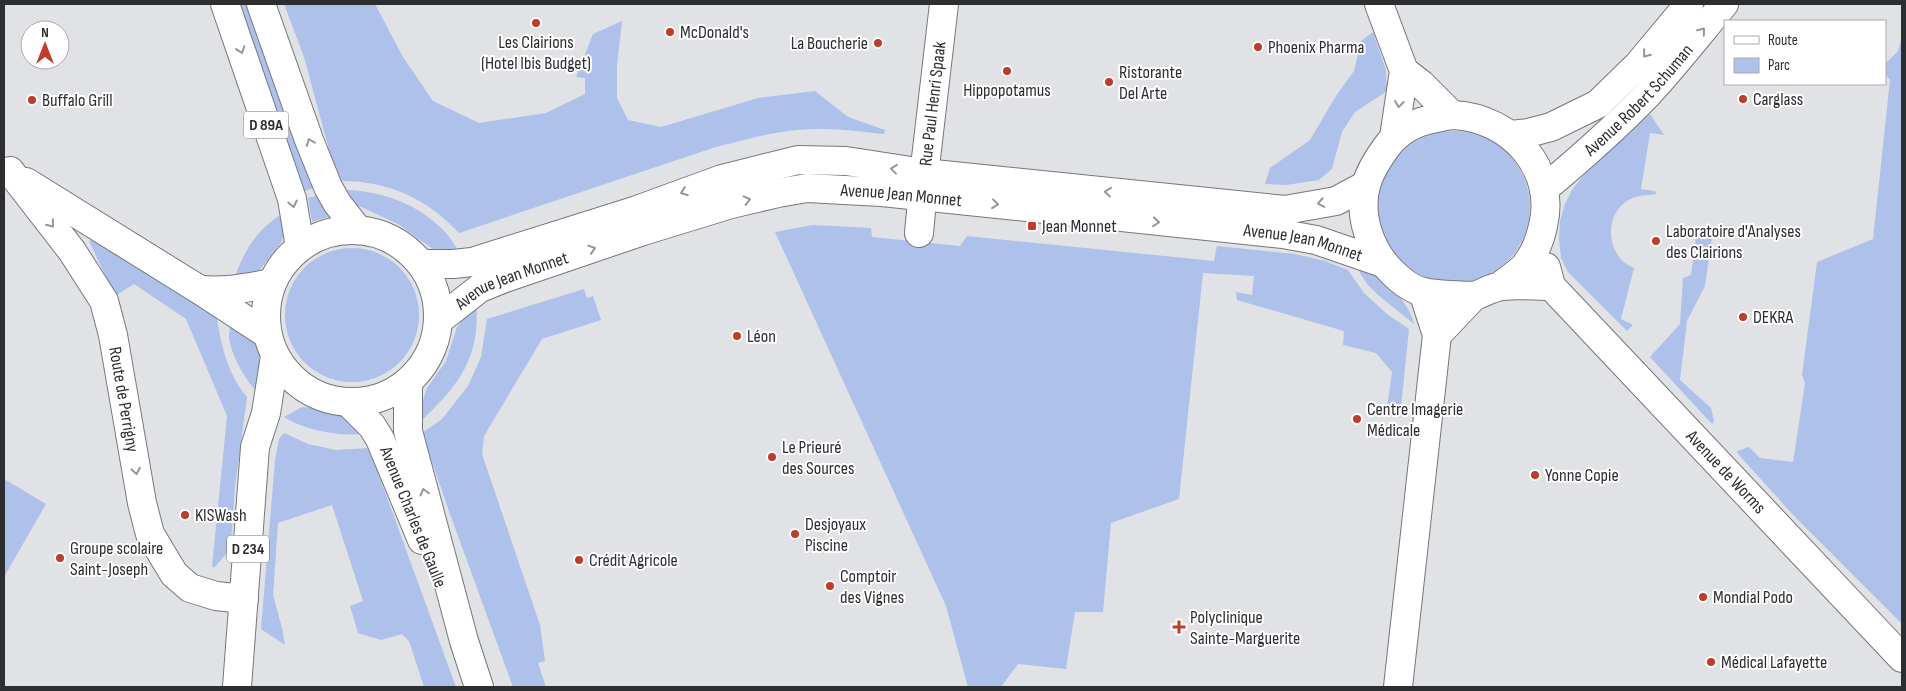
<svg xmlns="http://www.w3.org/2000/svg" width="1906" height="691" font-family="'Sofia Sans Condensed',sans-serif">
<rect width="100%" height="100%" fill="#e0e2e5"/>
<g fill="#adc1eb">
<path d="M239,4h12l64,184 -11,3z"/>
<path d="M284,4h91l28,53 30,44 46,22 67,-10 39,-19v-16l-9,-1 17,-43 29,-13 -5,44v33l11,22 33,7 97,-29 57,-7 33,26 37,13 -1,4c-20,-2 -41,-5 -61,-5 -37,-1 -73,9 -107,18l-257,86c-32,-34 -70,-52 -117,-52l-11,-24 -27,-100z"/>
<path d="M1373,32l13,38 1,21 -32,21 -13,20 -10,37 -13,11 -33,5 -21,-1 5,-16 40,-28 26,-44 18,-25 7,-30z"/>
<path d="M1902,37v587l-106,-106 -58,-64 -1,-3 12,-4 11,11 33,4 12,-79 -3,-8 15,-113 56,-23 17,-159 -5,-6v-10l13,-13z"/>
<path d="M1650,114l14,21 -14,-2 -9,56 14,2 1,3c-7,1 -17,1 -23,4 -31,12 -28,59 1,70l-13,51 12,6 -6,6 -59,-59 -7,-14 -2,-19 1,-18 5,-17 7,-14 11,-14z"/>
<circle cx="1454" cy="207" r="76"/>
<path d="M346,190c37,1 74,15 99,42 6,6 11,15 15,23l-16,-1 -11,-5 -35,-25 -41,-19z"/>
<path d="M319,195l15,20 -22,7 -4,-24z"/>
<path d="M287,212l-5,29 -26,34 -23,8c8,-28 26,-59 54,-71z"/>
<path d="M813,225l58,3 1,9 88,9 7,-10 247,25 3,-15 78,8 30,7 23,9 16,23 23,21 22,15 -9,88 -14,-3 6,-42 -16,-19 -33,-8 1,-14 -107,-31 -1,-8 16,3 2,-19 -51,-3 -24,226 -68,24 -8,89h-28l-9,57 -48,-5 -17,23h-33l-22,-81 -171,-374z"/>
<path d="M1696,235l16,2 -7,49 -18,35 -7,59 31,28 3,13 -2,3 -62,-67 30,-33 3,-46 8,-3z"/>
<path d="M98,239l118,73c4,29 11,62 31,85l-12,90 -4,56 -5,11 -12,14 -2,-2 15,-150 -41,-97 -52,-35 -19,12 -26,-55z"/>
<circle cx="352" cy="315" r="67"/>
<path d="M1354,263c23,8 55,37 60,61l-36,-29 -11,-11z"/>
<path d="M584,289l3,9 6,-2 8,24 -59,19 -58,97 -2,18 58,171 5,36 -7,2 8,24h-33l-63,-173 -28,-81 20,-14 26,-33 13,-29 6,-38z"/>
<path d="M476,303c5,55 -18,83 -56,119l-1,-10 8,-24 19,-27 11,-34z"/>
<path d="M230,322c5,3 10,5 15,8 19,14 15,43 13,63 -13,-13 -26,-36 -29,-55 0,-5 1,-11 1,-16z"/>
<path d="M302,407c33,1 38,6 63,27 -27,2 -59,-3 -81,-17z"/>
<path d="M284,433l24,11 28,6 33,-2 87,239h-32l-15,-46 -7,-7 -21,6 -23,-7 -8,-27 13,-5 -31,-96 -54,18 -5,72 9,33 3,17 -24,-16 14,-169 4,-21z"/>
<path d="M4,479l42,25 -42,73z"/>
</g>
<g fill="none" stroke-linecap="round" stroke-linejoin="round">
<defs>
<g id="minor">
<path d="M1379,4l25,67 -10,66"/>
<path d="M1404,71l17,13 31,31"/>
<path d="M1510,135l18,-2 23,-6 47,-23 40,-39 51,-61"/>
<path id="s1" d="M10,171l62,80 32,50 9,34 29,168 8,31 24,40 16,14 26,8 28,3"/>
<path d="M26,182l174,108 67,44"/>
<path id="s2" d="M1544,189c36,-30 72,-62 104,-95 27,-29 51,-60 76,-90"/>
<path id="s3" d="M919,233l7,-75 18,-154"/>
<path d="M421,264h32l19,-2 165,-52 85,-31 76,-19 48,1 78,12 361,37 51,-9 30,-16"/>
<path id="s4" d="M1546,267l5,19 351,372"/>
<path d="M1500,286c8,-6 17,-12 24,-19 9,-11 16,-27 19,-41 14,-57 -32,-108 -89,-111 -7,0 -15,3 -22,4 -17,3 -34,13 -44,26 -9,12 -18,26 -22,40 -8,31 4,65 26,87 8,8 20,18 32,20 8,2 45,5 53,3 8,-3 16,-8 25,-9 15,-2 33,0 49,0"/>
<path d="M200,290c26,2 47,-2 72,-7"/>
<path id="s5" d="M439,320l41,-32 25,-10 138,-47 88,-27 47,-11 29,-5 75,4 401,42 33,6 67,23"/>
<path d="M1437,335l37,-39"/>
<path d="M1398,687l39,-352 -14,-43"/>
</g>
<g id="major">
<path d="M225,4l67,195 8,48"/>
<path d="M261,4l48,136 19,47 9,16 21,27"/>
<circle cx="352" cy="316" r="86"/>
<path d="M408,382v49l56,210 15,46"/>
<path d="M348,402l24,24 8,13 42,101"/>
<path d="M237,687l18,-240 11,-34 9,-57"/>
</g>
</defs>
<use href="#minor" stroke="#76777a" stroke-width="30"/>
<use href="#major" stroke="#76777a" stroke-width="30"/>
<use href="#minor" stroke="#fff" stroke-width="28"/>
<use href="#major" stroke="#fff" stroke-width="28"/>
</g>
<defs><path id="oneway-chevron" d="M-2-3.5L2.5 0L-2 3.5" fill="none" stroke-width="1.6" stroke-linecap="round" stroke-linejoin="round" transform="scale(1.25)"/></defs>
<g stroke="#969697">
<use href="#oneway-chevron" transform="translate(1702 31) rotate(-51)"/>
<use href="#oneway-chevron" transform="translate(241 50) rotate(71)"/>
<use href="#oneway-chevron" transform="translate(1646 54) rotate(129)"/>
<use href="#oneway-chevron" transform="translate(1399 104) rotate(97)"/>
<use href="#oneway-chevron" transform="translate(310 142) rotate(-111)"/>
<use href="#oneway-chevron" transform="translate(894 169) rotate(-173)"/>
<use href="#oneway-chevron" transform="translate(684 192) rotate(160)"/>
<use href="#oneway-chevron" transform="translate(1108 192) rotate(-174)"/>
<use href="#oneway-chevron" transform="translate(747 200) rotate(-14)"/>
<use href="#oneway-chevron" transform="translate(1321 203) rotate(169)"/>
<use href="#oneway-chevron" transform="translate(293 204) rotate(78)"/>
<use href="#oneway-chevron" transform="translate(995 204) rotate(6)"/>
<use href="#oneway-chevron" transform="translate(1156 222) rotate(5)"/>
<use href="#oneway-chevron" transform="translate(51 224) rotate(52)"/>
<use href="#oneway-chevron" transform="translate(592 249) rotate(-18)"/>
<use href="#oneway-chevron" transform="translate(136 471) rotate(80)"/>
<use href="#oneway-chevron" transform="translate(424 492) rotate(-105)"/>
</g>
<g fill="#c53927" stroke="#fff" stroke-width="2">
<circle cx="536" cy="23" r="5"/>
<circle cx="670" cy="32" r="5"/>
<circle cx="878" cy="43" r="5"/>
<circle cx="1258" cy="47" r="5"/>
<circle cx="1007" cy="71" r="5"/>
<circle cx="1109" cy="82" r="5"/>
<circle cx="1743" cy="99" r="5"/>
<circle cx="32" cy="100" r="5"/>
<rect x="1027" y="221" width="10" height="10" rx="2.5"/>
<circle cx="1656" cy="241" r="5"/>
<circle cx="1743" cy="317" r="5"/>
<circle cx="737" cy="336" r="5"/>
<circle cx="1357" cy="419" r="5"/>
<circle cx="772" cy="457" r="5"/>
<circle cx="1535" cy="475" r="5"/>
<circle cx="185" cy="515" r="5"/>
<circle cx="795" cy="534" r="5"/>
<circle cx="60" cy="558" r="5"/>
<circle cx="579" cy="560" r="5"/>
<circle cx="830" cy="586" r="5"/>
<circle cx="1703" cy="597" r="5"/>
<path d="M1176.5 619.5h5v5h5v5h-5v5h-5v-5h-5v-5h5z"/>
<circle cx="1711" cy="662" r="5"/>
</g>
<g text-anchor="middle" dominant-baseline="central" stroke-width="4" stroke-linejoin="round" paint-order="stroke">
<g fill="#fff" stroke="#6c6d6d" stroke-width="1">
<rect x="243.5" y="111.5" width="45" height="27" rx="4"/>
<rect x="227" y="535.5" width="42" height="27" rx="4"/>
</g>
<g font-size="16" font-weight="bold" fill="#2d2e2f">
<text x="266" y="125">D 89A</text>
<text x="248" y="549">D 234</text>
</g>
<g font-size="18" fill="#2d2e2f" stroke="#fff" text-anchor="start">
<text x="680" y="32">McDonald's</text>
<text x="536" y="42" text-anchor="middle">Les Clairions<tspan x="536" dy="21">(Hotel Ibis Budget)</tspan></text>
<text x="868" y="43" text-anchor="end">La Boucherie</text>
<text x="1268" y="47">Phoenix Pharma</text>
<text x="1119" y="72">Ristorante<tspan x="1119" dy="21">Del Arte</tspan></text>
<text x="1007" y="90" text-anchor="middle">Hippopotamus</text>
<text x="1753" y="99">Carglass</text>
<text x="42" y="100">Buffalo Grill</text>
<text x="1042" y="226">Jean Monnet</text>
<text x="1666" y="231">Laboratoire d'Analyses<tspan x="1666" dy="21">des Clairions</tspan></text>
<text x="1753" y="317">DEKRA</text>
<text x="747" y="336">Léon</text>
<text x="1367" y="409">Centre Imagerie<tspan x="1367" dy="21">Médicale</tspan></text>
<text x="782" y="447">Le Prieuré<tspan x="782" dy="21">des Sources</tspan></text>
<text x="1545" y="475">Yonne Copie</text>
<text x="195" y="515">KISWash</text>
<text x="805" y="524">Desjoyaux<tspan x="805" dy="21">Piscine</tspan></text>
<text x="70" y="548">Groupe scolaire<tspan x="70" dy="21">Saint-Joseph</tspan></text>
<text x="589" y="560">Crédit Agricole</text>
<text x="840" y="576">Comptoir<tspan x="840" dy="21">des Vignes</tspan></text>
<text x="1713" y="597">Mondial Podo</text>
<text x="1190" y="617">Polyclinique<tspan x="1190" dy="21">Sainte-Marguerite</tspan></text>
<text x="1721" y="662">Médical Lafayette</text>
</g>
<g font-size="18" fill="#2d2e2f" stroke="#fff">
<text stroke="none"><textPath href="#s2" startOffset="130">Avenue Robert Schuman</textPath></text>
<text stroke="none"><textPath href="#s3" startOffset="130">Rue Paul Henri Spaak</textPath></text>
<text stroke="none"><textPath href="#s5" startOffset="489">Avenue Jean Monnet</textPath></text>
<text stroke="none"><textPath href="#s5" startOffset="894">Avenue Jean Monnet</textPath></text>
<text stroke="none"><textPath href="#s5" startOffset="84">Avenue Jean Monnet</textPath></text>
<text stroke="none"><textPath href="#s1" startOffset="261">Route de Perrigny</textPath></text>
<text stroke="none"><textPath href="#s4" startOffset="275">Avenue de Worms</textPath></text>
<text transform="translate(413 517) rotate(68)">Avenue Charles de Gaulle</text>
</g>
</g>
<rect width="1906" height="691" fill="none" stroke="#2d2e2f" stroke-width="10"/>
<rect x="1724" y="20" width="162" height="65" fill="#ffffff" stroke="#ababac"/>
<rect x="1734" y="36" width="25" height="8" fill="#ffffff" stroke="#ababac"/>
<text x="1768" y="45" font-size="15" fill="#2d2e2f">Route</text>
<rect x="1734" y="58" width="25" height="15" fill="#adc1eb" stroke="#ababac"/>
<text x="1768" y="70" font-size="15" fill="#2d2e2f">Parc</text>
<g transform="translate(45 45)"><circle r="24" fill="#ffffff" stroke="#ababac"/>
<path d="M0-4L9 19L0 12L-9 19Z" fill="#c53927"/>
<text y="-8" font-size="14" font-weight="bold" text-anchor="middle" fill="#2d2e2f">N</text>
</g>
</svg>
